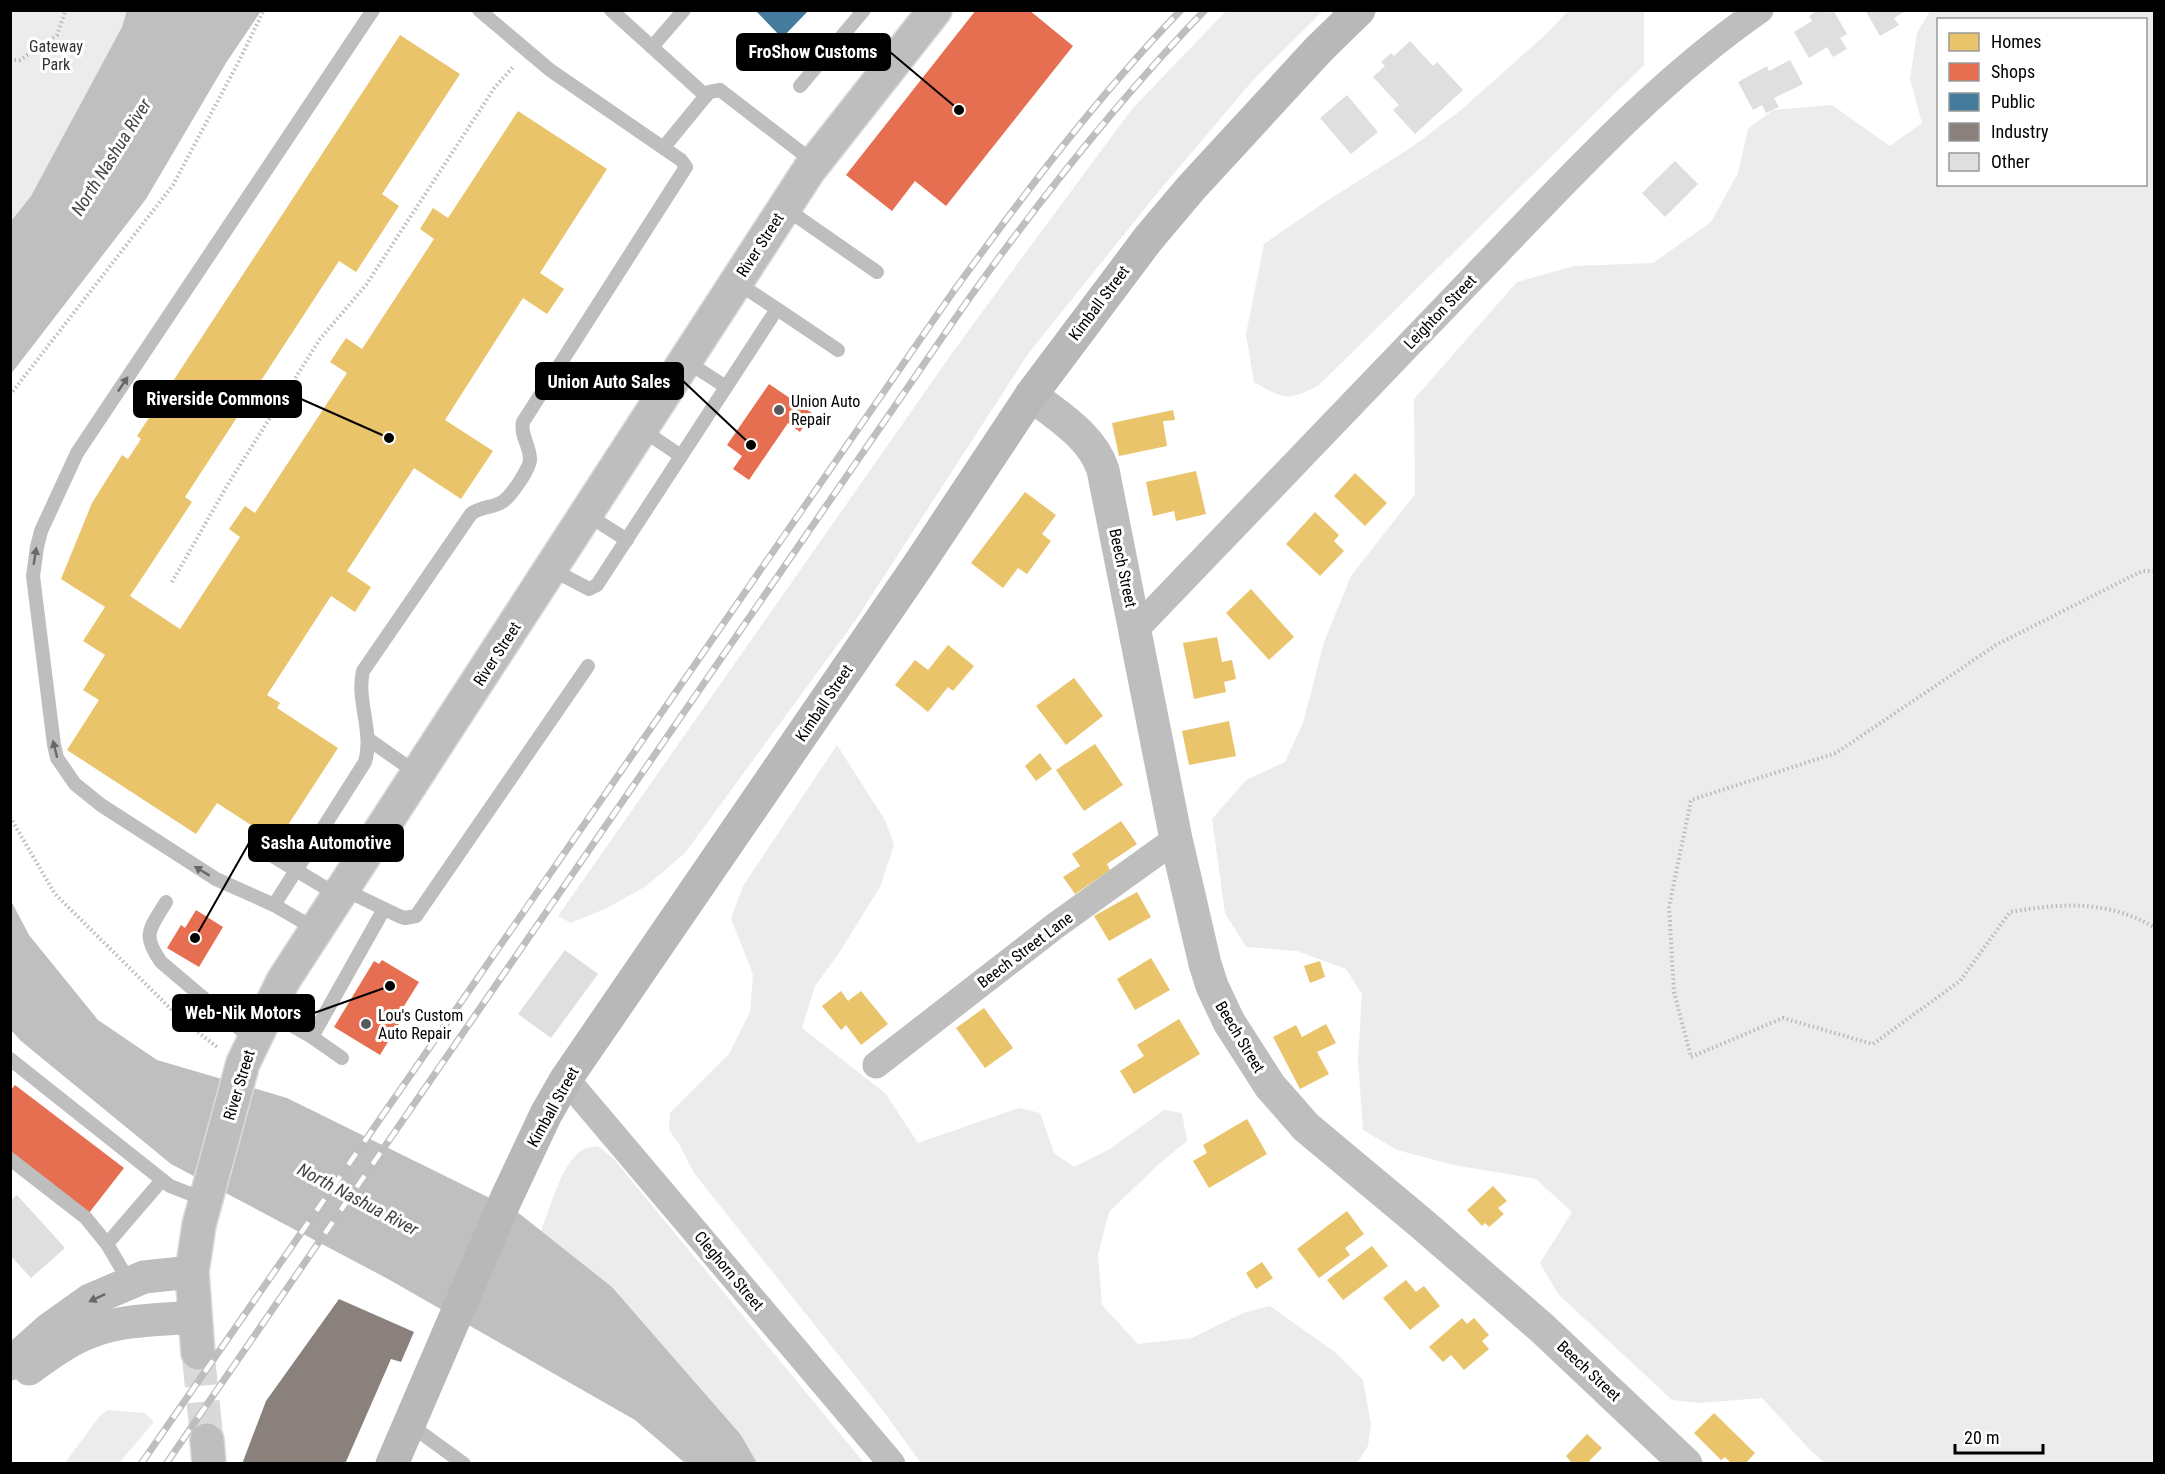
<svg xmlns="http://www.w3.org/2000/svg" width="2165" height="1474" font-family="'Roboto Condensed',sans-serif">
<rect width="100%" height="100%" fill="#fff"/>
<g fill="#ececec" fill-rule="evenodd">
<path d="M1569,10l75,1v54l-325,320c-31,16 -35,15 -65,-3l-8,-48 18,-90 58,-40 90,-57 49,-37 85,-76z"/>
<path d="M10,11h117l-5,16 -91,169 -20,25z"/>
<path d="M1226,11h97l-69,68 -100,118 -126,157 -173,267 -170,232 -39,33 -39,22 -36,15 -13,-7 397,-567 91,-124 86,-116z"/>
<path d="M1930,11h224v1452h-329l-13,-11 -50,-54 -62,5 -28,-3 -114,-106 -18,-31 32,-51 -36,-33 -82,-14 -57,-15 -34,-20 -5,-70 4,-66 -16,-25 -49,-18 -51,-4 -21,-34 -13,-94 34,-39 39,-18 18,-39 21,-81 27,-66 64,-82 -1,-95 103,-117 57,-16 79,-3 58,-41 27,-49 10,-44 25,-19 59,-5 58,41 32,-23 -12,-44 7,-46zM1938,20h208v164h-208z"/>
<path d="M837,745l48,75 9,25 -14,42 -41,66 -24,33 -13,42 83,65 33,50 101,-35 21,5 14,40 20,14 36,-18 54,-39 18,3 5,28 -28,23 -50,48 -11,43 4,50 36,39 54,-6 51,-25 27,-7 66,47 27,27 8,44 -3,22 -11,17h-436l-38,-52 -189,-238 -15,-29 -10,-14 1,-17 59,-59 21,-42 3,-37 -22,-57 12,-32z"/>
<path d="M598,1146l15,12 251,305h-107l-16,-28 -129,-148 -71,-56c9,-22 21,-71 43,-82 4,-2 10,-2 14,-3z"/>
<path d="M107,1410l38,3 9,9 -35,41h-54l34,-46z"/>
</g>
<g fill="#bfbfbf">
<path d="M127,10l134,1 -35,52 -80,136 -135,175v-153l20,-25 91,-169z"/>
<path d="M10,899l19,36 69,85 59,40 130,38 229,113 96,76 129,148 16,28h-72l-50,-43 -247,-141 -217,-115 -150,-123 -10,-11z"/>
</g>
<g fill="#e9c46a">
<path d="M400,35l60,39 -78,120 17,12 -43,66 -17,-11 -154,236 7,5 -62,94 50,33 60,-92 -11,-8 16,-23 10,7 92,-140 -17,-11 16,-24 16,11 72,-110 -14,-10 13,-21 15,10 70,-107 89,58 -67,104 24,16 -17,25 -24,-16 -78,122 48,31 -32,48 -47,-31 -67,103 24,16 -16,25 -24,-16 -64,99 13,8 -3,5 61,40 -61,94 -60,-39 -21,31 -129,-84 32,-50 -16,-10 22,-35 -22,-14 22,-34 -44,-28 31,-76 30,-48 6,4 13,-20 -4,-3z"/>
<path d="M1173,410l2,10 -12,1 4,25 -48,10 -7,-33z"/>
<path d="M1196,471l10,43 -30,7 -2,-10 -21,5 -7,-34z"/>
<path d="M1355,473l32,30 -22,23 -31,-30z"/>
<path d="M1025,492l31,23 -14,19 9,7 -24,33 -9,-6 -15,20 -32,-25z"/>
<path d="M1315,512l24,23 -5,6 10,10 -24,25 -34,-32z"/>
<path d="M1251,589l43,48 -25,23 -43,-47z"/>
<path d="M1217,637l5,25 10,-2 4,19 -12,3 2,10 -32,7 -11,-56z"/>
<path d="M948,645l26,21 -21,25 -5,-4 -20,25 -33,-27 20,-25 13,10z"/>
<path d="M1074,678l29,38 -37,29 -30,-39z"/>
<path d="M1229,721l7,35 -47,9 -7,-34z"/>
<path d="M1095,744l28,41 -39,26 -28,-41z"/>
<path d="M1040,753l12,16 -16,12 -11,-15z"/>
<path d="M1121,821l16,23 -30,20 3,6 -35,24 -12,-17 17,-11 -8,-12z"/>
<path d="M1137,892l14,25 -42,24 -15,-25z"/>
<path d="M1151,958l19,32 -35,20 -18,-31z"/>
<path d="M1320,961l5,16 -15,6 -6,-17z"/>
<path d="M841,991l7,10 13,-10 27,33 -27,21 -15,-20 -5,5 -19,-24z"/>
<path d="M984,1008l29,40 -28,20 -29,-40z"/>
<path d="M1179,1019l21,35 -66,40 -14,-23 24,-15 -7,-11z"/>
<path d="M1326,1024l10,19 -19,9 12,22 -29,15 -27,-52 23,-12 6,12z"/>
<path d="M1247,1119l20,35 -58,34 -16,-27 14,-8 -4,-8z"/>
<path d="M1493,1186l14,15 -9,7 6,6 -15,13 -4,-4 -3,3 -15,-16z"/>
<path d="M1347,1211l17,23 -19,14 5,7 -31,23 -22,-29z"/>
<path d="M1372,1246l16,20 -45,34 -16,-20z"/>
<path d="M1262,1262l11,16 -17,11 -10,-16z"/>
<path d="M1406,1280l10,12 8,-6 16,20 -30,24 -27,-32z"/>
<path d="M1462,1318l5,6 7,-6 15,17 -7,6 7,8 -25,21 -13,-15 -8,7 -14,-15z"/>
<path d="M1714,1413l41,40 -10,11h-13l-7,-7 -4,3 -27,-27z"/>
<path d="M1587,1434l15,14 -13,13 3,3h-19l-7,-8z"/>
</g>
<g fill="#e76f51">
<path d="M976,10h53l44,36 -127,160 -31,-25 -23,30 -46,-36z"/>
<path d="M769,384l43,29 -12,19 -12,-9 -39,57 -16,-11 9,-13 -15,-11z"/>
<path d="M196,910l27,17 -24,40 -32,-19 14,-23 4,3z"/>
<path d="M382,960l37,22 -23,37 4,3 -20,33 -46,-28 40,-66 5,3z"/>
<path d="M15,1085l109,83 -35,45 -79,-61v-61z"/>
</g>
<path fill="#457b9d" d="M755,10h54l-27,28z"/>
<path fill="#8a817c" d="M339,1299l75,33 -13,30 -10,-3 -46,105h-103l24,-63z"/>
<g fill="#dfdfdf">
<path d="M1818,10h7l1,3 7,-3 14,24 -7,4 7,11 -14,8 -6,-10 -18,11 -15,-26 18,-11 -3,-5z"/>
<path d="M1865,10h42l-13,8 5,7 -19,11z"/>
<path d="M1410,41l23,25 4,-4 26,28 -48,44 -22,-24 6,-5 -26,-28 12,-11 -4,-4 10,-9 3,3z"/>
<path d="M1790,60l13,24 -29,14 5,9 -13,6 -4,-8 -9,5 -15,-28 29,-16 2,5z"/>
<path d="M1347,95l31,37 -27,22 -31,-36z"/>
<path d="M1675,161l23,23 -33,33 -23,-24z"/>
<path d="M565,950l33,24 -47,64 -33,-24z"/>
<path d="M17,1195l48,53 -34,30 -21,-23v-54z"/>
</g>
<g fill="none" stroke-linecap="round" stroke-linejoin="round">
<path stroke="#d9d9d9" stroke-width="33" stroke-dasharray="33 16" stroke-linecap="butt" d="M198,1353l9,87"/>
<defs>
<g id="trunk">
<path d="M198,1353l-6,-81 7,-47 44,-162 40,-82 526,-811 126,-160"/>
<path d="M207,1440l2,24"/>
</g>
</defs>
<use href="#trunk" stroke="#dbdbdb" stroke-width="36"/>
<g stroke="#b9b9b9" stroke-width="4" stroke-dasharray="1.5 3" stroke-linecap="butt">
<path d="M10,60h10l37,-25 9,-25"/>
<path d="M10,395l163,-210 65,-122 26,-53"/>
<path d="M2154,571h-12l-146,74 -160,108 -145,47 -22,107 5,85 17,65 92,-39 90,26 87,-63 50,-69c52,-9 97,-12 144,15"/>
<path d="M172,582l56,-98 92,-145 46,-54 129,-198 19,-21"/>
<path d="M10,817l45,77 126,125 36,28"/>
</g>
<g stroke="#bebebe" stroke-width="14">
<path d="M611,10l95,86"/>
<path d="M652,47l32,-37"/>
<path d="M800,86l64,-76"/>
<path d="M664,147l45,-55 11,-2 95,73"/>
<path d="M785,208l92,64"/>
<path d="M777,309l61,41"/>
<path d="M686,361l40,26"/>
<path d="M641,429l40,27"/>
<path d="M586,514l41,26"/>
<path d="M551,569l38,20 8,-4 180,-276 -41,-27"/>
<path d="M368,739l50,35"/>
<path d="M256,846l83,50"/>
<path d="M343,889l56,27 6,2 11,-2 172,-250"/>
<path d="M166,902c-16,27 -25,32 -5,60l92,78"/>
<path d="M274,905l91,-143c9,-30 -9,-61 -2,-91l108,-157c10,-8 22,-6 31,-12 8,-4 29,-35 28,-43 0,-13 -10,-24 -7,-37l163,-255 -5,-7 -131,-90 -71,-60"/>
<path d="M317,930l-43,-25 -58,-26 -115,-74 -26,-21 -18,-26 -3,-13 -21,-169 4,-29 4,-16 36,-78 296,-443"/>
<path d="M268,1012l44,25 72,-128"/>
<path d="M312,1037l30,21"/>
<path d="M10,1059l160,127 36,14"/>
<path d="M10,1159l76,59 21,26 23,39"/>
<path d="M107,1244l55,-64"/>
<path d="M409,1424l55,40"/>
</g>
<g stroke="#bebebe" stroke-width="27">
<path d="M1136,629c112,-117 224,-233 336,-350 91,-94 180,-194 288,-269"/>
<path d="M876,1065l179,-139 121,-87"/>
<path d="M566,1079l326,385"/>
</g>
<g stroke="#bebebe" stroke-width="33">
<path d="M1031,395c27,21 61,41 72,75l73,369 29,125 7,22 17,36 41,64 36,41 115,96 121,105 144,136"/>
<path d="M10,1364l38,-34 42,-30 54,-23 48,-5"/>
<path d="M29,1369c19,-14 41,-30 64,-38 32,-12 68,-11 101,-14"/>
</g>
<path stroke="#b8b8b8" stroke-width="33" d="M392,1464l114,-265 40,-85 20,-35 355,-518 110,-166 117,-156 43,-51 128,-139 40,-39"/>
<use href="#trunk" stroke="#bebebe" stroke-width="33"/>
<defs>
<g id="rail">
<path d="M141,1464l812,-1172c71,-98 143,-194 228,-282"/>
<path d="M166,1464l802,-1164c73,-102 150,-200 237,-290"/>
</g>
</defs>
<use href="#rail" stroke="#bebebe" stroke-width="7"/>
<use href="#rail" stroke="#fff" stroke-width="4.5" stroke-dasharray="14" stroke-linecap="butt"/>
</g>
<defs><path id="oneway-solid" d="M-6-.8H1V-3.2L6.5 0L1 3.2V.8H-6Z" transform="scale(1.5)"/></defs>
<g fill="#686868">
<use href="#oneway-solid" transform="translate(123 384) rotate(-56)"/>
<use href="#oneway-solid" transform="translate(35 556) rotate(-81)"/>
<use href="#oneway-solid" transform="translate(55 749) rotate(-104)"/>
<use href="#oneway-solid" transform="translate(202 871) rotate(-149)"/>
<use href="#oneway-solid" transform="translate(97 1298) rotate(155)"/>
</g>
<g fill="#595959" stroke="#fff" stroke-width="2">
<circle cx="779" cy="410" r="6"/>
<circle cx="366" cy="1024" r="6"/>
</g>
<g text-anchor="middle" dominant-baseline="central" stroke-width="6" stroke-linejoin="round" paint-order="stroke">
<g font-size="16" fill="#333" stroke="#fff">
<text x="56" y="46">Gateway<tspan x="56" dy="18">Park</tspan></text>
</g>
<g font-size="16" fill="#000" stroke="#fff">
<text transform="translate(760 245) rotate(-57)">River Street</text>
<text transform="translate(1099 303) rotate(-53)">Kimball Street</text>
<text transform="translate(1440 312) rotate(-46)">Leighton Street</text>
<text transform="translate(1123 568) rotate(78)">Beech Street</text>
<text transform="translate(497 654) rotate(-57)">River Street</text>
<text transform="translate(824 703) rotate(-56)">Kimball Street</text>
<text transform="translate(1025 950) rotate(-37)">Beech Street Lane</text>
<text transform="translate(1240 1037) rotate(59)">Beech Street</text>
<text transform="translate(239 1085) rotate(-73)">River Street</text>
<text transform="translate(553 1107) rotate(-61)">Kimball Street</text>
<text transform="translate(729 1271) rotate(50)">Cleghorn Street</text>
<text transform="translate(1589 1371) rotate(43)">Beech Street</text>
</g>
<g font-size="16" fill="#000" stroke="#fff" text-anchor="start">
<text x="791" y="401">Union Auto<tspan x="791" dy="18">Repair</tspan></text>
<text x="378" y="1015">Lou's Custom<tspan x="378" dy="18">Auto Repair</tspan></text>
</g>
<g font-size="18" font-style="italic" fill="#444" stroke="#fff">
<text transform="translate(111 157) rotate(-58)">North Nashua River</text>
<text transform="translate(358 1199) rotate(28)">North Nashua River</text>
</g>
</g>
<path fill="none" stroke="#000" stroke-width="2" d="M959 110L890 52M751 445L683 381M389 438L301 399M195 938L249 843M390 986L314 1013"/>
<g fill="#000" stroke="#fff" stroke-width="2">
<circle cx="959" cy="110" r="6"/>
<circle cx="751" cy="445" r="6"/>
<circle cx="389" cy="438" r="6"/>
<circle cx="195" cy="938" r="6"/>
<circle cx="390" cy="986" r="6"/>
</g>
<g fill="#000" stroke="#000" stroke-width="2">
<rect x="737" y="34" width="153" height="36" rx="6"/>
<rect x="536" y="363" width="147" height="36" rx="6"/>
<rect x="134" y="381" width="167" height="36" rx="6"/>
<rect x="249" y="825" width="154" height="36" rx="6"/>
<rect x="173" y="995" width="141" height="36" rx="6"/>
</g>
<g font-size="18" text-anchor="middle" font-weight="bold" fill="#fff">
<text x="813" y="58">FroShow Customs</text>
<text x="609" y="388">Union Auto Sales</text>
<text x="218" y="405">Riverside Commons</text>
<text x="326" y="849">Sasha Automotive</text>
<text x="243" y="1019">Web-Nik Motors</text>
</g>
<rect width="2165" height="1474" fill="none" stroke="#000000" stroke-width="24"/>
<rect x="1937" y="18" width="210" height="168" fill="#ffffff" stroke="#999999" stroke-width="1.5"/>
<rect x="1949" y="33" width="30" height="18" fill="#e9c46a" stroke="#999999" stroke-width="1.5"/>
<text x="1991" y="48" font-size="18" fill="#000000">Homes</text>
<rect x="1949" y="63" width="30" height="18" fill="#e76f51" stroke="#999999" stroke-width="1.5"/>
<text x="1991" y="78" font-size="18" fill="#000000">Shops</text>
<rect x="1949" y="93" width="30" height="18" fill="#457b9d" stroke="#999999" stroke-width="1.5"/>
<text x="1991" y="108" font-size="18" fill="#000000">Public</text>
<rect x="1949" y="123" width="30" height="18" fill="#8a817c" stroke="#999999" stroke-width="1.5"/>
<text x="1991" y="138" font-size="18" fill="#000000">Industry</text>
<rect x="1949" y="153" width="30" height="18" fill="#dfdfdf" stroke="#999999" stroke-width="1.5"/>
<text x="1991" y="168" font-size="18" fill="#000000">Other</text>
<path d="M1955 1444v9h88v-9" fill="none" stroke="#000000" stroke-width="3"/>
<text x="1964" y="1444" font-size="18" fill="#000000" stroke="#ffffff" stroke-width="4.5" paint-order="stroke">20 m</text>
</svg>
